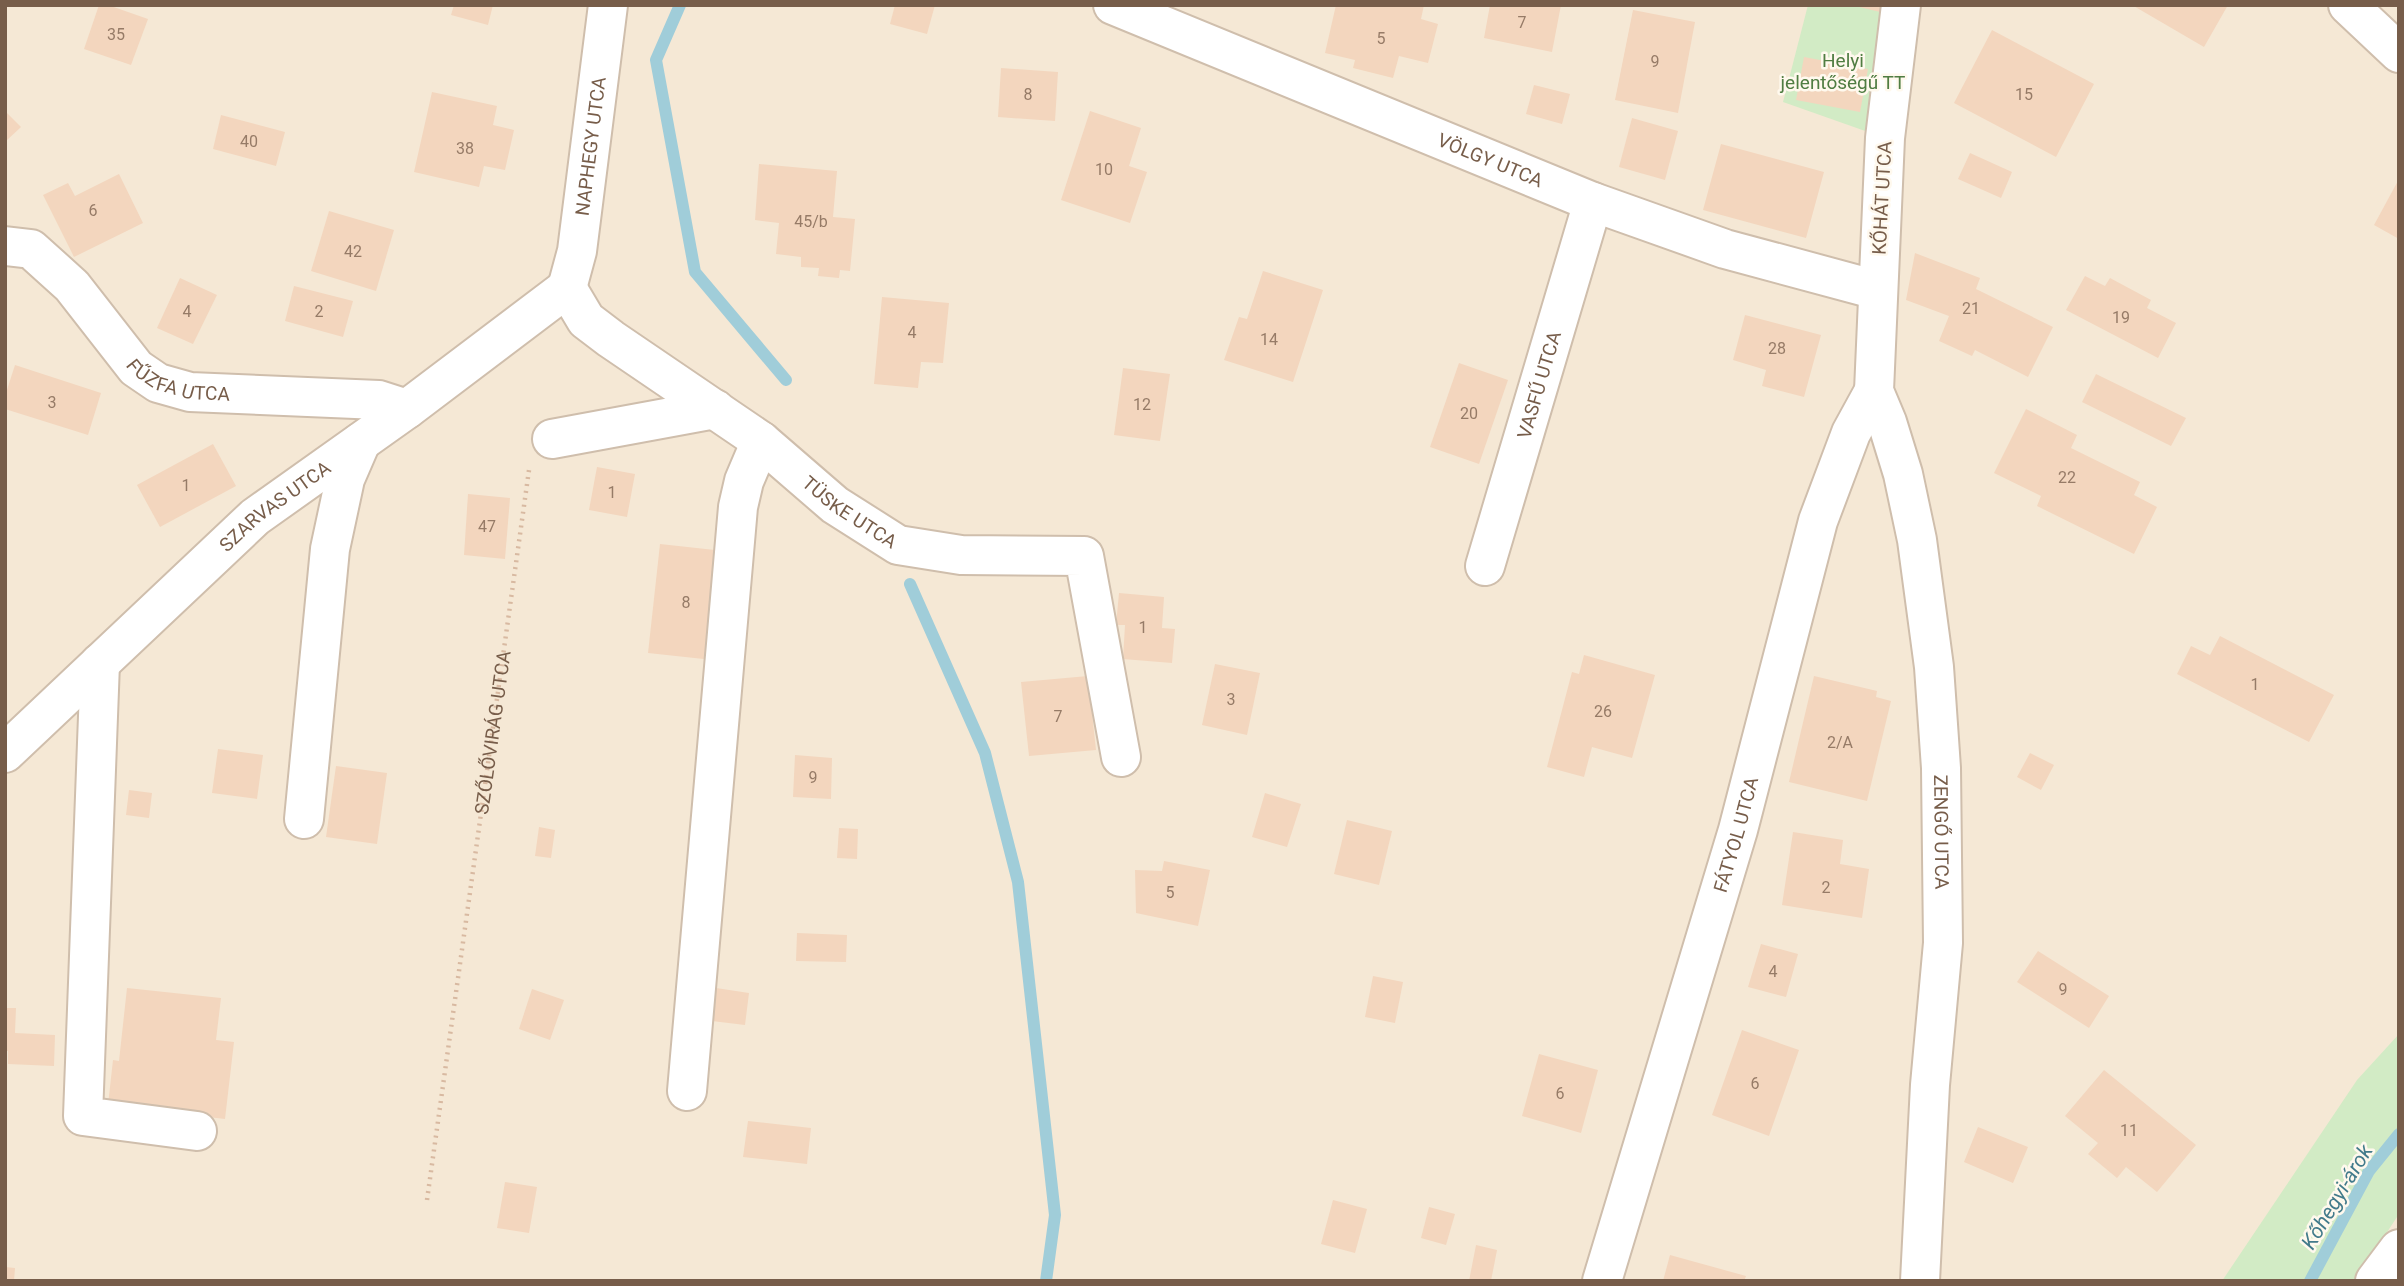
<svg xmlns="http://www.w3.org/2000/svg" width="2404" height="1286" font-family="Roboto,sans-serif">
<rect width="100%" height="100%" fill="#fdf5e7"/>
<rect fill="#f5e8d5" x="5" y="5" width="2394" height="1276"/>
<g fill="#d2ebc5">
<path d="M1808,5h93l-16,133 -102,-36z"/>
<path d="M2399,1034v180l-44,67h-133l135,-201z"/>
</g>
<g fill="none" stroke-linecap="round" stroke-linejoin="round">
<g stroke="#a0cdd9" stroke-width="12">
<path d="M680,5l-24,55 39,212 91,108"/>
<path d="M910,584l75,169 33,129 37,333 -9,66"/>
<path d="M2310,1281l59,-110 30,-37"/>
</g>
</g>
<g fill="#f3d6be">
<path d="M99,5h9l40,14 -17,46 -47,-16z"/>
<path d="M454,5h39l-5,20 -37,-10z"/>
<path d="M895,5h40l-8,29 -37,-10z"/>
<path d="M1336,5h88l-3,14 17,5 -10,39 -29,-7 -6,22 -40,-10 2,-8 -30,-7z"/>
<path d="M1490,5h71l-9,47 -68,-14z"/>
<path d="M1851,5h30l-1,7z"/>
<path d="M2132,5h96l-24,42z"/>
<path d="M1633,10l62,12 -17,91 -63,-13z"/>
<path d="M1992,30l102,54 -38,73 -102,-54z"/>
<path d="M1804,57l64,12 -8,43 -64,-12z"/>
<path d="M1001,68l57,4 -3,49 -57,-4z"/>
<path d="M1534,85l36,9 -8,30 -36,-10z"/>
<path d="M432,92l65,14 -4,19 21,5 -9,40 -21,-4 -5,21 -65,-15z"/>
<path d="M5,111l16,16 -16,15z"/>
<path d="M1090,111l51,17 -12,38 18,6 -17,51 -69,-23z"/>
<path d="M221,115l64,17 -9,34 -63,-17z"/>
<path d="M1632,118l46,13 -13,49 -46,-13z"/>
<path d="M1721,144l103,28 -18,66 -103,-28z"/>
<path d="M1970,153l42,19 -11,26 -43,-19z"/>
<path d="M759,164l78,7 -4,46 22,2 -5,52 -10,-1 -1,8 -21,-2 1,-8 -18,-1v-10l-25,-3 3,-31 -24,-3z"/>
<path d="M119,174l24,49 -69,34 -31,-62 25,-12 7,13z"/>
<path d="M2399,179v60l-25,-14z"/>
<path d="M329,211l65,19 -18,61 -65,-20z"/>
<path d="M1915,253l65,25 -4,11 77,38 -25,50 -53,-27 -3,6 -33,-15 10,-25 -43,-16z"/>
<path d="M1263,271l60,19 -30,92 -69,-22 15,-43 8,2z"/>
<path d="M2085,276l20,10 5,-8 41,22 -4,8 29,15 -18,35 -92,-48z"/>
<path d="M180,278l37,17 -24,49 -36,-16z"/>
<path d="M294,286l59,15 -10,36 -58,-16z"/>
<path d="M882,297l67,6 -6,60 -22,-1 -3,26 -44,-4z"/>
<path d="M1745,315l76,20 -17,62 -42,-11 4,-16 -33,-10z"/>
<path d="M1459,363l49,17 -29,84 -49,-17z"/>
<path d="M15,365l86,28 -13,42 -83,-26v-13z"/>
<path d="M1123,368l47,6 -10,67 -46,-6z"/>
<path d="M2096,374l90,44 -15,28 -89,-44z"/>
<path d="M2026,409l51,26 -6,13 69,34 -6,13 23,12 -23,47 -97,-48 4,-10 -47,-23z"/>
<path d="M213,444l23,42 -76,41 -23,-42z"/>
<path d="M597,467l38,7 -8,43 -38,-7z"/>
<path d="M468,494l42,4 -5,61 -41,-4z"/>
<path d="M660,544l64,7 -11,109 -65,-7z"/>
<path d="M1119,593l45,4 -2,31 13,1 -3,34 -49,-4 2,-34h-9z"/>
<path d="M2220,636l114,59 -25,47 -132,-68 14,-28 19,9z"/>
<path d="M1584,655l71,20 -23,83 -40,-11 -8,30 -37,-10 25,-95 7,2z"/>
<path d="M1215,664l45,9 -13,62 -45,-10z"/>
<path d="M1088,676l8,74 -67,6 -8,-74z"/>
<path d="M1814,676l63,15 -1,6 15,4 -24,100 -78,-19z"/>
<path d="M218,749l45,6 -6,44 -45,-6z"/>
<path d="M2030,753l24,12 -13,25 -24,-13z"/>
<path d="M795,755l37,3 -1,41 -38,-2z"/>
<path d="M336,766l51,7 -10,71 -51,-7z"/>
<path d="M129,790l23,3 -3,25 -23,-3z"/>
<path d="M1265,793l36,11 -14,43 -35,-10z"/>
<path d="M1347,820l45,11 -13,54 -45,-11z"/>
<path d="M539,827l16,3 -4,28 -16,-2z"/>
<path d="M839,828l19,1 -1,30 -20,-1z"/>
<path d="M1793,832l50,8 -3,24 29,5 -7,49 -80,-13z"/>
<path d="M1164,861l46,9 -12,56 -62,-13 -1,-43 27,1z"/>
<path d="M797,933l50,2 -1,27 -50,-1z"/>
<path d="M1761,944l37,10 -12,43 -38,-10z"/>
<path d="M2038,951l71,45 -20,32 -72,-46z"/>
<path d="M1373,976l30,6 -8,41 -30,-6z"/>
<path d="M127,988l94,10 -5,42 18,2 -9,77 -117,-14 5,-45 6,1z"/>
<path d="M716,988l33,5 -4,32 -33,-4z"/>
<path d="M532,989l32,11 -14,40 -31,-11z"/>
<path d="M5,1008h11l-1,25 40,2 -1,31 -46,-2v-13h-3z"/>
<path d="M1742,1030l57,20 -30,86 -57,-21z"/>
<path d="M1539,1054l59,16 -17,63 -59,-17z"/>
<path d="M2104,1070l92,75 -39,47 -31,-25 -9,11 -29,-24 10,-11 -33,-27z"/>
<path d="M748,1121l63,7 -4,36 -64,-7z"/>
<path d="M1978,1127l50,20 -15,36 -49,-21z"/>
<path d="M505,1182l32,5 -8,46 -32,-5z"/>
<path d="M1333,1200l34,9 -12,44 -34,-9z"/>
<path d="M1429,1207l26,7 -9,31 -25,-7z"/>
<path d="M1476,1245l21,5 -6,31h-22z"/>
<path d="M1670,1255l76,21 -2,5h-81z"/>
<path d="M5,1267l10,1 -1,13h-9z"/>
</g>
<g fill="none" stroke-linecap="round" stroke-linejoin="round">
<defs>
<g id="minor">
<path id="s2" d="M1113,5l480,197 132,47 152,41"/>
<path id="s3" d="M1901,5l-16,133 -11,253 13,31 16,52 14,66 17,127 7,101 2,175 -13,142 -10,196"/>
<path d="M2348,5l51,48"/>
<path id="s4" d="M5,246l26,3 41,37 64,82 22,15 32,9 189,8 28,9"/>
<path id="s5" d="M567,288l19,32 25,19 150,102 74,64 63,40 63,10 123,1 37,201"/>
<path id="s6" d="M567,288l10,-37 31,-246"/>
<path d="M552,439l163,-30"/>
<path id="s7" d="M1485,566l108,-364"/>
<path d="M100,663l-17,453 114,15"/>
<path id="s8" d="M5,753l250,-236 152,-108 160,-121"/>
<path d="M304,819l26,-270 15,-70 16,-37"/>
<path d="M687,1091l51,-584 6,-26 17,-40"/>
<path id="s9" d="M1602,1281l136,-451 80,-309 33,-88 23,-42"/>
<path d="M2375,1281l24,-32"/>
</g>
</defs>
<use href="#minor" stroke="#cfbeac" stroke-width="42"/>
<path stroke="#d8b9a1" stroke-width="4.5" stroke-dasharray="2 5" stroke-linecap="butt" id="s1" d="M427,1200l102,-730"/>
<use href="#minor" stroke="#fff" stroke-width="38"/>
</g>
<g text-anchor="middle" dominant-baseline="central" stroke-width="5" stroke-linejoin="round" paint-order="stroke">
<g font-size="16" fill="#967b67">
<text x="1522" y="22">7</text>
<text x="116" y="34">35</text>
<text x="1381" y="38">5</text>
<text x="1655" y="61">9</text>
<text x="1028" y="94">8</text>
<text x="2024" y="94">15</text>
<text x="249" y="141">40</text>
<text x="465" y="148">38</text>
<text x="1104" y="169">10</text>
<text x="93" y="210">6</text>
<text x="811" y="221">45/b</text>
<text x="353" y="251">42</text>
<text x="1971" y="308">21</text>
<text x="187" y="311">4</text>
<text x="319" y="311">2</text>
<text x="2121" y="317">19</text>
<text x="912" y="332">4</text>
<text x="1269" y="339">14</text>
<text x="1777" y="348">28</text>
<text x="52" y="402">3</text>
<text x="1142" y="404">12</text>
<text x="1469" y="413">20</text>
<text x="2067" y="477">22</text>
<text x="186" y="485">1</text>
<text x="612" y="492">1</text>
<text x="487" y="526">47</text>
<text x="686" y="602">8</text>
<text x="1143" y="627">1</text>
<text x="2255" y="684">1</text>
<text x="1231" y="699">3</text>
<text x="1603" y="711">26</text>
<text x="1058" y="716">7</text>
<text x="1840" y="742">2/A</text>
<text x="813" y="777">9</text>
<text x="1826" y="887">2</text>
<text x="1170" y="892">5</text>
<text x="1773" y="971">4</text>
<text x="2063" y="989">9</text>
<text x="1755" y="1083">6</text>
<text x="1560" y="1093">6</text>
<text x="2129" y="1130">11</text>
</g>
<g font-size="19" fill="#507d42" stroke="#fff9ee">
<text x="1843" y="60">Helyi<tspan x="1843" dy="22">jelentőségű TT</tspan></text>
</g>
<g font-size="19" fill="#775d4a" stroke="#fff9ee">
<text stroke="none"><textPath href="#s6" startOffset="144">NAPHEGY UTCA</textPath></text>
<text stroke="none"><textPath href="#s2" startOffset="408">VÖLGY UTCA</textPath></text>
<text transform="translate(1882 198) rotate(-87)">KŐHÁT UTCA</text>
<text stroke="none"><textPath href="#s4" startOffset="231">FŰZFA UTCA</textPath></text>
<text stroke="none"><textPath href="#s7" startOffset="189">VASFŰ UTCA</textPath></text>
<text stroke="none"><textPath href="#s8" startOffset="366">SZARVAS UTCA</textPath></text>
<text stroke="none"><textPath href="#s5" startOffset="364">TÜSKE UTCA</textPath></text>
<text stroke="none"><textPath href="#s1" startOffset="472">SZŐLŐVIRÁG UTCA</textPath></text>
<text stroke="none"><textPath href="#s3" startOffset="836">ZENGŐ UTCA</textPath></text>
<text stroke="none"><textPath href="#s9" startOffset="466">FÁTYOL UTCA</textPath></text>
</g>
<g font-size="21" font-style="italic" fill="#437b8b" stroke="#fff9ee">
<text transform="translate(2337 1197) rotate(-59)">Kőhegyi-árok</text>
</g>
</g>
<rect width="2404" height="1286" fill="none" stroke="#775d4a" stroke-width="14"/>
</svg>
